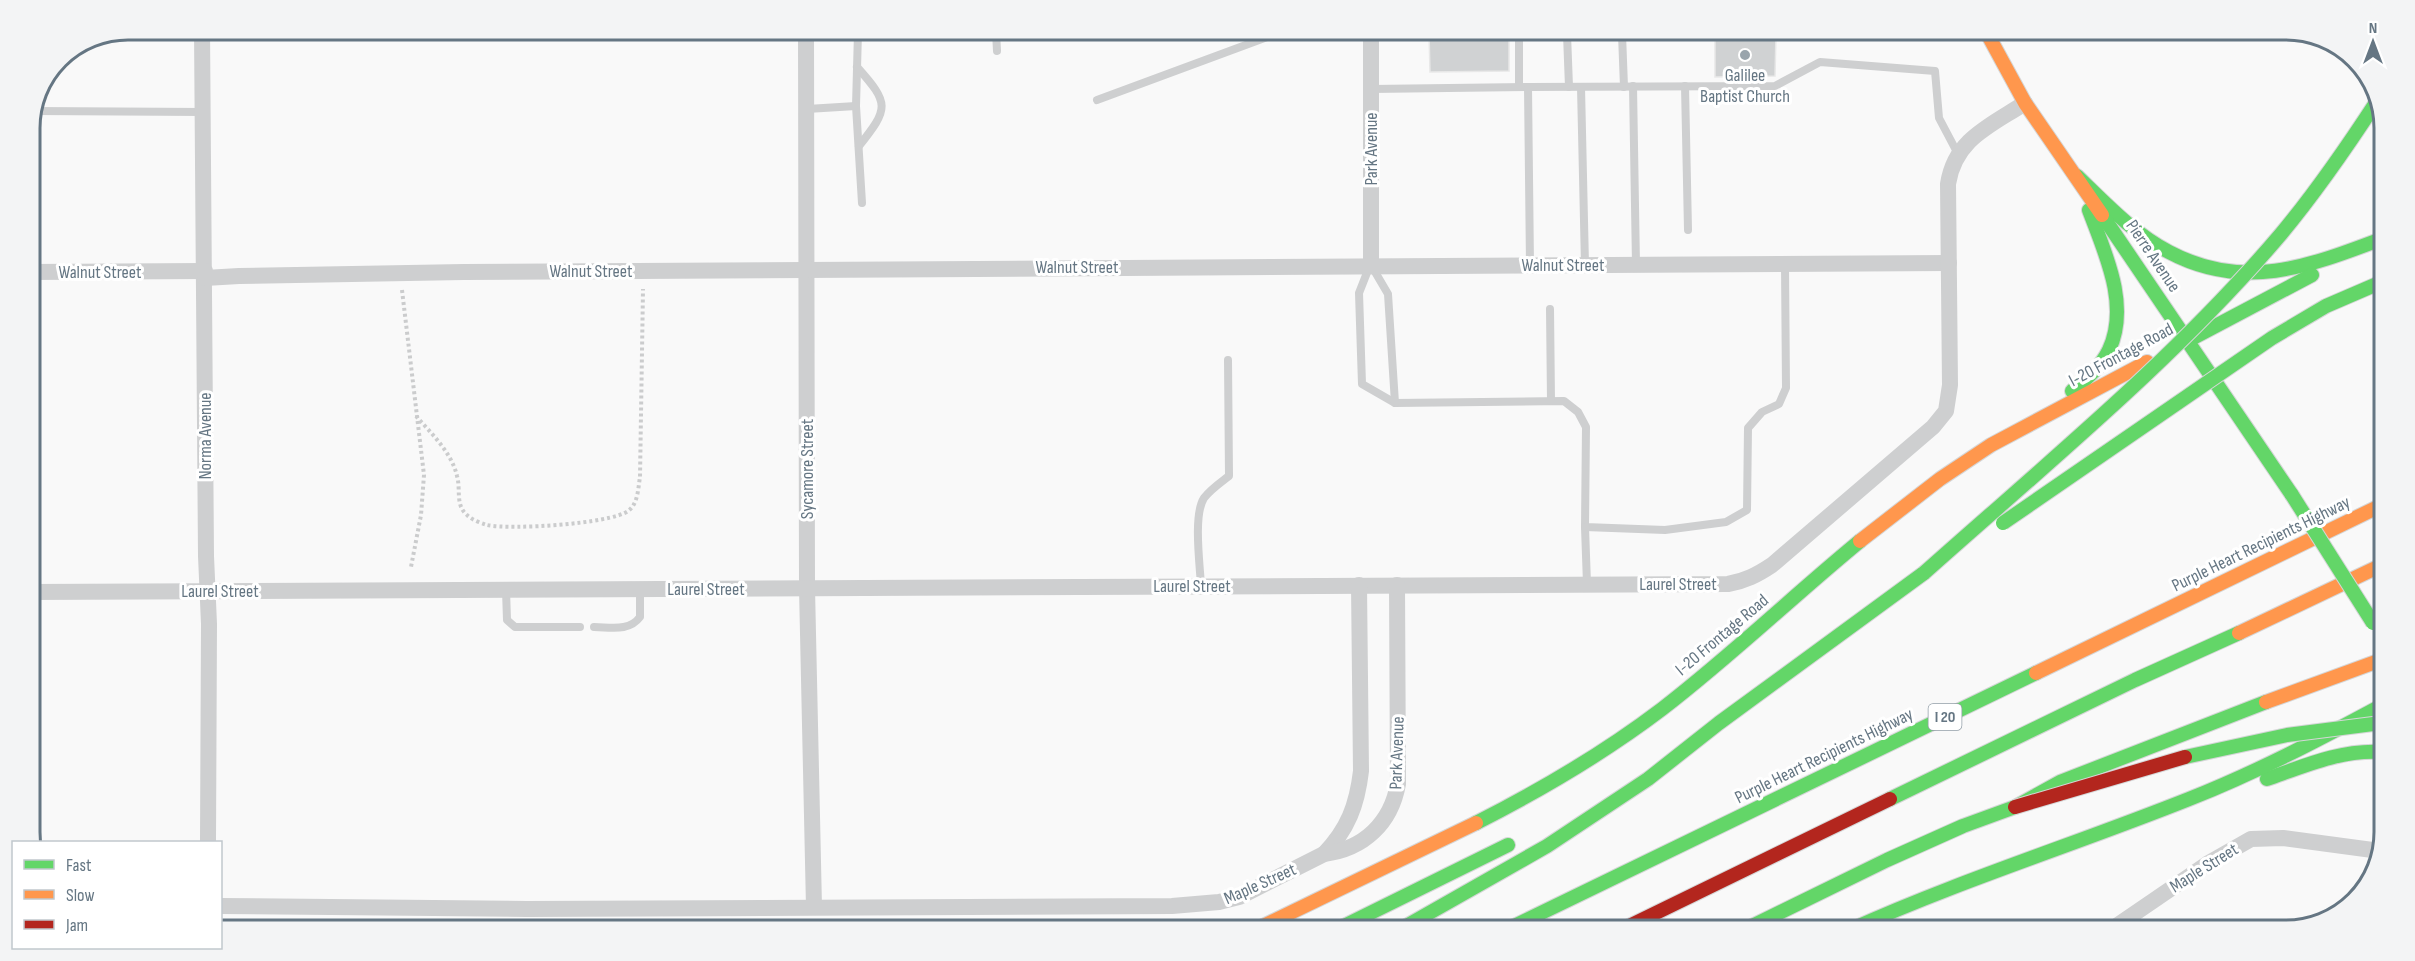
<svg xmlns="http://www.w3.org/2000/svg" width="2415" height="961" font-family="'Sofia Sans Condensed',sans-serif">
<rect width="100%" height="100%" fill="#f9f9f9"/>
<g fill="#d0d2d3" stroke="#e8e8e8" stroke-width="1.5">
<path d="M1429,33h80v38l-79,1z"/>
<path d="M1715,34h61l-1,42 -60,1z"/>
</g>
<g fill="none" stroke-linecap="round" stroke-linejoin="round">
<defs>
<g id="fast">
<path d="M2077,176c28,27 57,58 92,76 75,40 141,14 215,-14"/>
<path d="M2102,215l190,280"/>
<path d="M2189,340l123,-65"/>
<path d="M2072,391c14,-12 29,-24 37,-41 21,-45 -4,-97 -20,-140"/>
<path d="M2267,779c37,-13 73,-29 113,-27"/>
<path d="M1890,799l245,-119 104,-47"/>
<path d="M1476,823c65,-33 128,-70 186,-114 69,-53 131,-113 198,-168"/>
<path d="M1338,929l170,-84"/>
<path d="M1401,929l146,-83 101,-67 71,-56 205,-150"/>
<path d="M1508,929l528,-256"/>
<path d="M1744,930l143,-70 76,-34 52,-19 45,-25 206,-80"/>
<path d="M1850,930c111,-50 226,-86 339,-131 66,-26 129,-59 192,-93"/>
</g>
<g id="slow">
<path d="M1988,35l37,68 77,112"/>
<path d="M1860,541l80,-62 51,-34 156,-83"/>
<path d="M2239,633l143,-68"/>
<path d="M2036,673l346,-168"/>
<path d="M2266,702l115,-42"/>
<path d="M1259,928l217,-105"/>
</g>
<path id="jam" d="M1623,929l267,-130"/>
</defs>
<use href="#fast" stroke="#d5d6d7" stroke-width="16"/>
<use href="#slow" stroke="#d5d6d7" stroke-width="16"/>
<use href="#jam" stroke="#d5d6d7" stroke-width="16"/>
<g stroke="#cbcccd" stroke-width="4" stroke-dasharray="3 3" stroke-linecap="butt">
<path d="M402,290l22,185 -3,40 -10,52"/>
<path d="M416,416c15,17 36,37 41,60 4,14 -2,29 10,39 5,5 14,8 20,10 24,5 123,-1 141,-14 10,-7 10,-22 12,-34l3,-188"/>
</g>
<g stroke="#cecfd0" stroke-width="8">
<path d="M996,32l1,19"/>
<path d="M1567,34l2,53"/>
<path d="M1622,34l2,53"/>
<path d="M1519,36v51"/>
<path d="M857,67c33,37 32,41 2,79"/>
<path d="M1633,86l3,179"/>
<path d="M1685,86l3,144"/>
<path d="M1581,87l4,178"/>
<path d="M1371,89l157,-2"/>
<path d="M1097,100l181,-67"/>
<path d="M856,106l6,97"/>
<path d="M807,109l49,-3 2,-74"/>
<path d="M35,111l168,1"/>
<path d="M1370,265l-11,28 3,91 33,19 169,-2 14,11 8,15 -1,100 80,3 61,-8 21,-12 1,-82 14,-16 17,-8 7,-16 -1,-123"/>
<path d="M1371,265l17,29 7,109"/>
<path d="M1530,265l-2,-178 247,-1 45,-24 115,9 4,47 19,36"/>
<path d="M1550,309l1,92"/>
<path d="M1585,527l2,57"/>
<path d="M1201,586c-1,-21 -8,-71 3,-88 7,-9 16,-15 25,-22l-1,-116"/>
<path d="M506,590l1,30 8,7h65"/>
<path d="M594,627c16,0 35,5 46,-10v-28"/>
</g>
<g stroke="#cecfd0" stroke-width="16">
<path d="M202,30l4,526 3,68 -1,218"/>
<path d="M806,32l1,556 7,319"/>
<path d="M1371,265v-232"/>
<path d="M30,272l175,-1"/>
<path d="M205,278l34,-2 225,-4 1485,-9"/>
<path d="M30,592l1698,-8c17,-3 29,-9 44,-19l161,-138 13,-16 4,-26 -2,-201c7,-45 42,-58 77,-81"/>
<path d="M1324,854c24,-25 33,-49 37,-83l-2,-186"/>
<path d="M220,906l307,3 645,-3 47,-4 20,-5 85,-43c40,-5 67,-31 74,-70l-1,-199"/>
<path d="M2109,931l98,-67 44,-25 32,-1 97,13"/>
</g>
<use href="#fast" stroke="#63d668" stroke-width="14"/>
<use href="#slow" stroke="#ff974d" stroke-width="14"/>
<use href="#jam" stroke="#b3261e" stroke-width="14"/>
<defs>
<g id="fast-bridge">
<path d="M2292,495l81,128"/>
<path d="M2003,523l269,-185 54,-32 58,-25"/>
<path d="M1924,573c122,-109 251,-214 357,-339 35,-42 66,-87 96,-133"/>
<path d="M2185,757l102,-22 94,-12"/>
</g>
<path id="jam-bridge" d="M2015,807l170,-50"/>
</defs>
<use href="#fast-bridge" stroke="#d5d6d7" stroke-width="16" stroke-linecap="butt"/>
<use href="#jam-bridge" stroke="#d5d6d7" stroke-width="16" stroke-linecap="butt"/>
<use href="#fast-bridge" stroke="#63d668" stroke-width="14"/>
<use href="#jam-bridge" stroke="#b3261e" stroke-width="14"/>
</g>
<circle fill="#99a4ac" stroke="#fff" stroke-width="2" cx="1745" cy="55" r="6"/>
<g text-anchor="middle" dominant-baseline="central" stroke-width="6" stroke-linejoin="round" paint-order="stroke">
<rect fill="#fff" stroke="#939fa8" stroke-width="1.5" x="1928.5" y="704" width="33" height="26" rx="4.5"/>
<g font-size="16" font-weight="bold" fill="#657683">
<text x="1945" y="717">I 20</text>
</g>
<g font-size="18" fill="#657683" stroke="#fff">
<text x="1745" y="75">Galilee<tspan x="1745" dy="21">Baptist Church</tspan></text>
</g>
<g font-size="18" fill="#657683" stroke="#fff">
<text transform="translate(1371 149) rotate(-90)">Park Avenue</text>
<text transform="translate(2153 256) rotate(56)">Pierre Avenue</text>
<text x="1563" y="265">Walnut Street</text>
<text x="1077" y="267">Walnut Street</text>
<text x="591" y="271">Walnut Street</text>
<text x="100" y="272">Walnut Street</text>
<text transform="translate(2121 355) rotate(-28)">I-20 Frontage Road</text>
<text transform="translate(205 436) rotate(-90)">Norma Avenue</text>
<text transform="translate(807 469) rotate(-90)">Sycamore Street</text>
<text transform="translate(2261 544) rotate(-26)">Purple Heart Recipients Highway</text>
<text x="1678" y="584">Laurel Street</text>
<text x="1192" y="586">Laurel Street</text>
<text x="706" y="589">Laurel Street</text>
<text x="220" y="591">Laurel Street</text>
<text transform="translate(1722 635) rotate(-40)">I-20 Frontage Road</text>
<text transform="translate(1397 753) rotate(-88)">Park Avenue</text>
<text transform="translate(1824 756) rotate(-26)">Purple Heart Recipients Highway</text>
<text transform="translate(2204 868) rotate(-32)">Maple Street</text>
<text transform="translate(1260 884) rotate(-24)">Maple Street</text>
</g>
</g>
<path d="M0 0H2415V961H0ZM128 40H2286A88 88 0 0 1 2374 128V832A88 88 0 0 1 2286 920H128A88 88 0 0 1 40 832V128A88 88 0 0 1 128 40Z" fill="#f3f4f5" fill-rule="evenodd"/>
<path fill="none" stroke="#657683" stroke-width="3" d="M128 40H2286A88 88 0 0 1 2374 128V832A88 88 0 0 1 2286 920H128A88 88 0 0 1 40 832V128A88 88 0 0 1 128 40Z"/>
<rect x="12" y="841" width="210" height="108" fill="#ffffff" stroke="#c1c8cd" stroke-width="1.5"/>
<rect x="24" y="860" width="30" height="9" fill="#63d668" stroke="#c1c8cd" stroke-width="1.5"/>
<text x="66" y="871" font-size="18" fill="#657683">Fast</text>
<rect x="24" y="890" width="30" height="9" fill="#ff974d" stroke="#c1c8cd" stroke-width="1.5"/>
<text x="66" y="901" font-size="18" fill="#657683">Slow</text>
<rect x="24" y="920" width="30" height="9" fill="#b3261e" stroke="#c1c8cd" stroke-width="1.5"/>
<text x="66" y="931" font-size="18" fill="#657683">Jam</text>
<g transform="translate(2373 42)" stroke="#ffffff" stroke-width="4.5" paint-order="stroke">
<path d="M0-4.5L10 22L0 15L-10 22Z" fill="#657683"/>
<text y="-9" font-size="16" font-weight="bold" text-anchor="middle" fill="#657683">N</text>
</g>
</svg>
